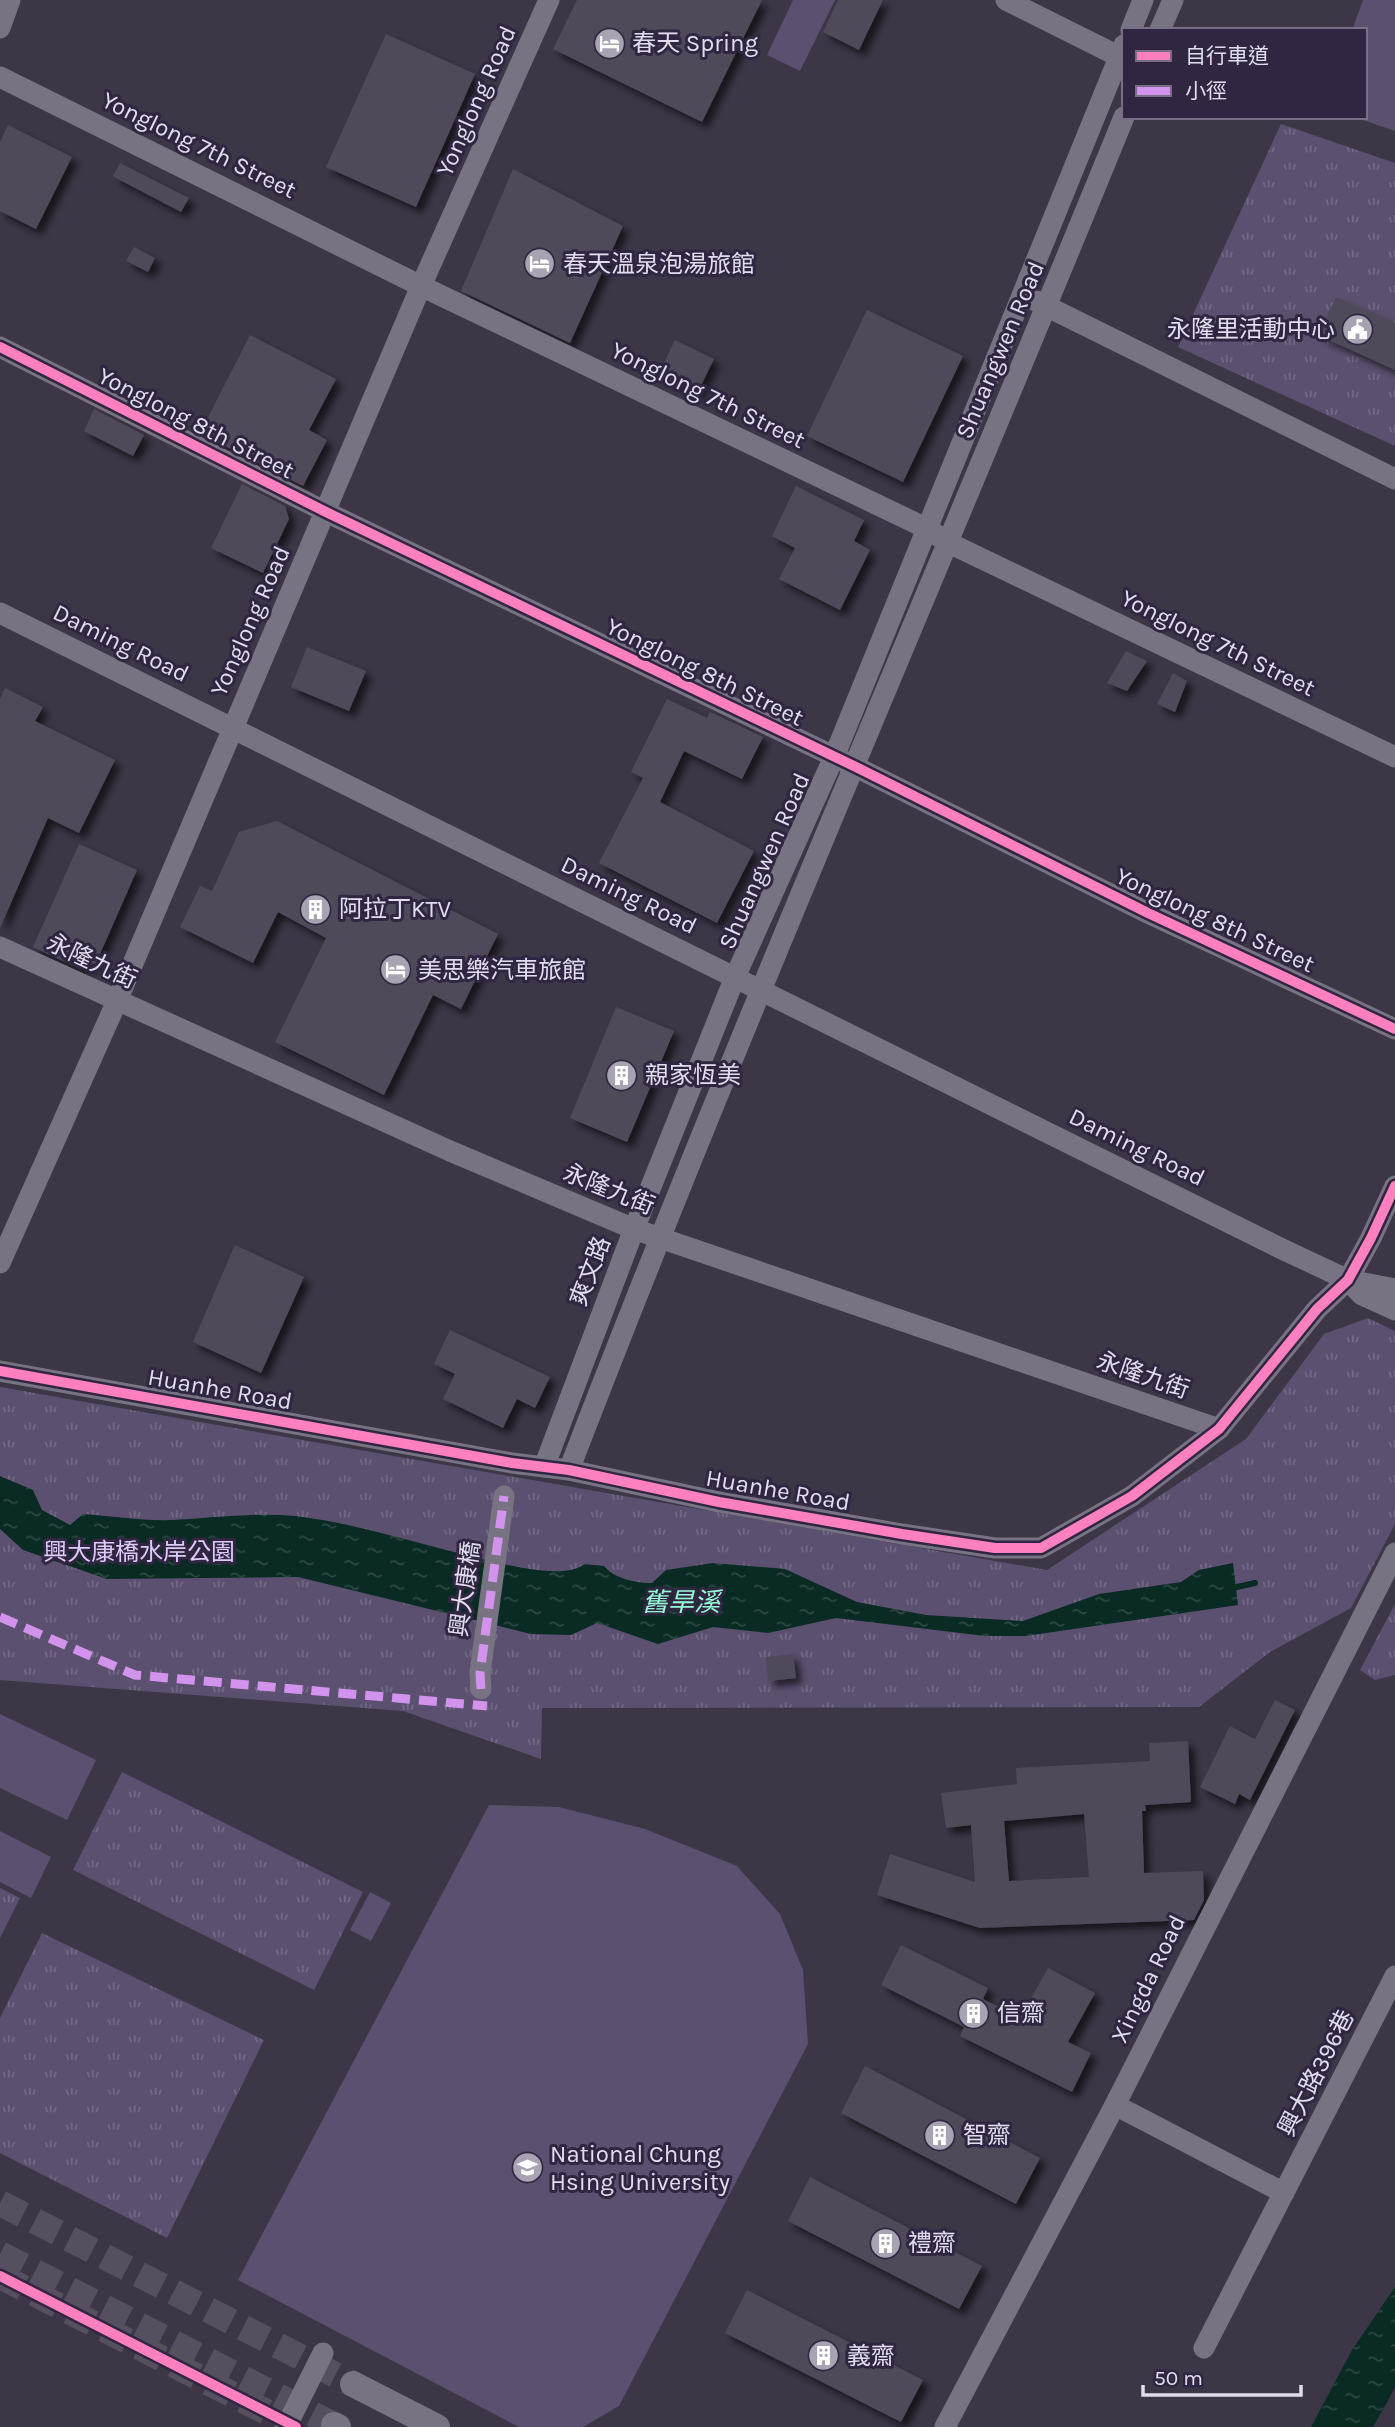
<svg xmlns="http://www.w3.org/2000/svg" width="1395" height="2427" font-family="Karla,'Noto Sans TC',sans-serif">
<defs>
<pattern id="park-tufts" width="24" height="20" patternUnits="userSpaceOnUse" patternTransform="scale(1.75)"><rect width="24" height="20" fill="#5c5070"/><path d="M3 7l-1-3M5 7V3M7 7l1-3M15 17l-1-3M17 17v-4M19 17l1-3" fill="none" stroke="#736985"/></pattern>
<pattern id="water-ripples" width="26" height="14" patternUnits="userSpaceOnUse" patternTransform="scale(1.75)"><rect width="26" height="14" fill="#092b23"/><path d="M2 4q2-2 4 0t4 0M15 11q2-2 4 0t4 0" fill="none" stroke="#2d4943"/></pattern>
<filter id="shadow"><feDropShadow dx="6" dy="6" stdDeviation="3.5" flood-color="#0009"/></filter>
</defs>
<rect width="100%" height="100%" fill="#3c3646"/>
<g fill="#5c5070">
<path d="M793,0h42l-35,71 -33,-16z"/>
<path d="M1363,0h32v131l-41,-14h11v-87h-13z"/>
<path d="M0,1714l96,46 -29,60 -67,-32z"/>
<path d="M489,1805l70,2 86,22 92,37 43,48 23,56 5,74 -189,362 -36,21h-64l-281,-147z"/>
<path d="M0,1831l51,26 -20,41 -31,-16z"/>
<path d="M370,1892l21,11 -20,38 -21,-11z"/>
</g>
<g fill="url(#park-tufts)">
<path d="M1281,124l114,39v283l-217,-99z"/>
<path d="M1368,1318l27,13v193l-44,84 -81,44 -71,55 -657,1 -1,51 -138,-48 -403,-31v-293l1047,183 199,-131 78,-105z"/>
<path d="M1395,1604v71l-20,5 -15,-10z"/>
<path d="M122,1772l241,120 -49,98 -241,-120z"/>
<path d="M0,1888l20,10 -20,40z"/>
<path d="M42,1933l222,107 -97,198 -167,-85v-135z"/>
</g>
<g fill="url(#water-ripples)">
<path d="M0,1476l33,14 9,20 28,15 13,-11c29,2 60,7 90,6 40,-2 81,-8 122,-4 53,6 104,22 155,35 27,6 113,33 134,13l20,2c11,13 32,17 48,17l14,-13 47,-7 72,6 72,33 69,13 97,6 76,-27 82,-12 18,-12 34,-7 5,42 -212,31h-41l-149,-18 -68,15 -55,-6 -55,17 -61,-21 -26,12 -40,-1 -233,-57 -191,2 -84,-29 -23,-21z"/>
<path d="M1395,2287v101l-22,39h-62l41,-77z"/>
</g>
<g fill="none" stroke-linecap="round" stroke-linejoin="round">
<path stroke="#092b23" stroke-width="6" d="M1228,1589l27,-6"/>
</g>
<g fill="#504a5a" fill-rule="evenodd" filter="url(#shadow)">
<path d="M577,0h185l-60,122 -149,-73z"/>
<path d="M838,0h45l-24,50 -36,-18z"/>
<path d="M386,34l89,40 -59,133 -90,-40z"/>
<path d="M8,125l64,32 -36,72 -36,-18v-69z"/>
<path d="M120,163l69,35 -8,14 -65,-34 -3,-2z"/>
<path d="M513,169l110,57 -53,117 -109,-52z"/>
<path d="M134,247l21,11 -7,14 -22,-11z"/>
<path d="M1336,297l59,26v47l-77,-35z"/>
<path d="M867,310l96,46 -60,126 -96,-46z"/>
<path d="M250,335l86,44 -27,51 18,10 -24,46 -103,-53z"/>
<path d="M675,340l39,19 -17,35 -39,-19z"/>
<path d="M94,409l50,26 -11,21 -49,-25z"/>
<path d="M242,484l43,22 4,13 -26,54 -52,-25z"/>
<path d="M796,486l68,34 -10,21 16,9 -30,60 -61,-31 16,-31 -23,-12z"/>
<path d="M307,647l59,24 -17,40 -58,-24z"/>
<path d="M1126,651l21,10 -20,30 -20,-8z"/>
<path d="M1173,673l14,8 -12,31 -18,-8z"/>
<path d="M5,688l38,19 -8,14 80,39 -36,73 -31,-15 -48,110v-229z"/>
<path d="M667,699l40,19 3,-6 53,25 -21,42 -58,-28 -24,51 94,49 -37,72 -118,-60 44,-85 -12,-6z"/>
<path d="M277,821l221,113 -37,75 -28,-14 -49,100 -109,-53 51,-104 -48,-26 -25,51 -73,-36 20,-41 12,5 27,-59z"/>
<path d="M79,844l58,26 -41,93 -16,6 -47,-22z"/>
<path d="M616,1007l58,24 -47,111 -57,-24z"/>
<path d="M235,1245l69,32 -43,96 -68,-31z"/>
<path d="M450,1330l100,47 -15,31 -18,-9 -14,29 -60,-29 12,-25 -21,-10z"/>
<path d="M793,1654l3,24 -28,3 -2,-24z"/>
<path d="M1275,1700l20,10 -45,90 -11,-6 -4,10 -35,-17 30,-61 25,13z"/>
<path d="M1188,1741l3,61 -46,3 1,6h-4l2,62 59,-2 1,29 -10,20 -214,8 -103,-33 13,-41 85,28 -4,-57 -25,3 -5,-35 76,-9 -1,-16 134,-7 -1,-18zM1084,1814l5,63 -80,4 -5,-60z"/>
<path d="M901,1945l87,43 -5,11 37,19 28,-50 47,25 -27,49 23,11 -19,39 -112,-56 4,-9 -83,-42z"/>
<path d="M865,2066l175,92 -24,46 -175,-91z"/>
<path d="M810,2177l172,89 -23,43 -171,-88z"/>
<path d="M747,2290l176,90 -22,42 -176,-89z"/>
</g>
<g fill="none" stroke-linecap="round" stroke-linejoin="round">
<g stroke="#554f5f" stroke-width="26" stroke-dasharray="26 13" stroke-linecap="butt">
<path d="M0,2203l353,181"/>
<path d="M0,2254l334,171"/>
<path d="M0,2276l296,151"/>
</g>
<g stroke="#787382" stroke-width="21">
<path d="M1006,0l118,59"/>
<path d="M0,28l10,-28"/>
<path d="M1131,30l12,-30"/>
<path d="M1160,30l13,-30"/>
<path d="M0,77l421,209 507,243 19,13 448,215"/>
<path d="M1036,301l359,178"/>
<path d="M0,347l326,165 530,255 292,146 247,116"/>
<path d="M0,613l1282,636 66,31 47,9"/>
<path d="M0,947l450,204 184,78 585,200"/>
<path d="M0,1263l117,-262 304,-715 128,-286"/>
<path d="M1348,1280l14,15 33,15"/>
<path d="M0,1371l512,92 57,7 150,32 183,32 93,14h46l91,-52 87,-67 98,-120 31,-29 23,-42 24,-52"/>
<path d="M544,1467l90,-238 101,-252 99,-220 290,-712"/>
<path d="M569,1470c175,-455 371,-901 555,-1353"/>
<path d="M481,1689l-1,-16 24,-177"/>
<path d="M1115,2105l169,88"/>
<path d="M1204,2348l191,-372"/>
<path d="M286,2427l37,-74"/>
<path d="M945,2427l170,-322 280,-552"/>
</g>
<g stroke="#787282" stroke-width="26">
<path d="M353,2384l84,43"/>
<path d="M334,2425l4,2"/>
</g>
<g stroke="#d193ec" stroke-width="9" stroke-dasharray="18 9" stroke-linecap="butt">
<path d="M0,1617l135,58 352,31"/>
<path d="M481,1689l-1,-16 24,-177"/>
</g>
<defs>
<g id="cycleway">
<path d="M0,347l326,165 530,255 292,146 247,116"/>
<path d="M0,1371l512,92 57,7 150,32 183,32 93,14h46l91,-52 87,-67 98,-120 31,-29 23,-42 24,-52"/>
<path d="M0,2276l296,151"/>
</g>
</defs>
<use href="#cycleway" stroke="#312641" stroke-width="15"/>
<use href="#cycleway" stroke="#ff80c0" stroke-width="10"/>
</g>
<defs>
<symbol id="hotel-disc" viewBox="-11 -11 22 22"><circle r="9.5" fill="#a8a3b3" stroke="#312641"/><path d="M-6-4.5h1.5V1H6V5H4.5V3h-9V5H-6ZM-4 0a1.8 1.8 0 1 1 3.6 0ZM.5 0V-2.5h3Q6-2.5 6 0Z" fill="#fff"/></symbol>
<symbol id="civic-disc" viewBox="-11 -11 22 22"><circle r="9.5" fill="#a8a3b3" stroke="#312641"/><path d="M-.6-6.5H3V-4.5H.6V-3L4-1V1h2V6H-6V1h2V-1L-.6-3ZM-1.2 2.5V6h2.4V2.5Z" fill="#fff"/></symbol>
<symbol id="building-disc" viewBox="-11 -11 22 22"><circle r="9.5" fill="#a8a3b3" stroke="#312641"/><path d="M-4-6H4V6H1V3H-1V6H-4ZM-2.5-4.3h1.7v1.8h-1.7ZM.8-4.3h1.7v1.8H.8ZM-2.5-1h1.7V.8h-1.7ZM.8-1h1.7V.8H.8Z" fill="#fff"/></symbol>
<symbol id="university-disc" viewBox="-11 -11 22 22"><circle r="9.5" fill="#a8a3b3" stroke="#312641"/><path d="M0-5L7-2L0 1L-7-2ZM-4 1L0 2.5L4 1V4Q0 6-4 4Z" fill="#fff"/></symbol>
</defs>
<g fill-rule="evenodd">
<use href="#hotel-disc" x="592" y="26" width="35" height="35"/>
<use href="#hotel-disc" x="522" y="246" width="35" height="35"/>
<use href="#civic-disc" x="1340" y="312" width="35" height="35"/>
<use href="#building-disc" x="298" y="892" width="35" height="35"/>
<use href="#hotel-disc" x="378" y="952" width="35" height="35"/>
<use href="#building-disc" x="604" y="1058" width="35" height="35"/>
<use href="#building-disc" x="956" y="1996" width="35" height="35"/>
<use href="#building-disc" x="922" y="2118" width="35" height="35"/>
<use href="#university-disc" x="510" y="2150" width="35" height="35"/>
<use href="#building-disc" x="868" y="2226" width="35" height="35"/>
<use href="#building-disc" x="806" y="2338" width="35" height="35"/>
</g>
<g text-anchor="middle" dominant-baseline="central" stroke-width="6" stroke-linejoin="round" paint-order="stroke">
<g font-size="24" fill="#e2ddee" stroke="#312641" text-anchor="start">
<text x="632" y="43">春天 Spring</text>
<text x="563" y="264">春天溫泉泡湯旅館</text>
<text x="1335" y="329" text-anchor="end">永隆里活動中心</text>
<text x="339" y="909">阿拉丁KTV</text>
<text x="418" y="970">美思樂汽車旅館</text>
<text x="645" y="1075">親家恆美</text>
<text x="997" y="2013">信齋</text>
<text x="963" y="2135">智齋</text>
<text x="550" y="2154">National Chung<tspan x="550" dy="28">Hsing University</tspan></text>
<text x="908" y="2243">禮齋</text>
<text x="847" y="2356">義齋</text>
</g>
<g font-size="24" fill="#e2ddee" stroke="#312641">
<text transform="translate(476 101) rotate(-66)">Yonglong Road</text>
<text transform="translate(199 145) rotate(26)">Yonglong 7th Street</text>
<text transform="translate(1000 350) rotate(-67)">Shuangwen Road</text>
<text transform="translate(708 395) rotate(26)">Yonglong 7th Street</text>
<text transform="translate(196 423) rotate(27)">Yonglong 8th Street</text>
<text transform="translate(250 621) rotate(-66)">Yonglong Road</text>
<text transform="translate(121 643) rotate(26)">Daming Road</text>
<text transform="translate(1218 643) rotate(26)">Yonglong 7th Street</text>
<text transform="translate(705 672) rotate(26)">Yonglong 8th Street</text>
<text transform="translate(764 861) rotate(-66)">Shuangwen Road</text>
<text transform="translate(629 895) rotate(26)">Daming Road</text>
<text transform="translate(1215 920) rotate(25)">Yonglong 8th Street</text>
<text transform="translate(92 961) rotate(25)">永隆九街</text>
<text transform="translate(1137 1147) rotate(26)">Daming Road</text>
<text transform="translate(609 1189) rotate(22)">永隆九街</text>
<text transform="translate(590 1271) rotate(-69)">爽文路</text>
<text transform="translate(1143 1375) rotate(19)">永隆九街</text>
<text transform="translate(220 1389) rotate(10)">Huanhe Road</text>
<text transform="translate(778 1490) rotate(10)">Huanhe Road</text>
<text transform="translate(465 1589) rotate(-82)">興大康橋</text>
<text transform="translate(1148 1979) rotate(-64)">Xingda Road</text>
<text transform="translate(1316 2073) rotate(-63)">興大路396巷</text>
</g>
<g font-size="24" fill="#dbcbf9" stroke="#312641">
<text x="139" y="1552">興大康橋水岸公園</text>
</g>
<g font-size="26" font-style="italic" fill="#95fad6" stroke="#312641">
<text x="681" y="1602">舊旱溪</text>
</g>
</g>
<rect x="1122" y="28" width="245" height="91" fill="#312641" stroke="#786f86" stroke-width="2"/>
<rect x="1136" y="51" width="35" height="10" fill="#ff80c0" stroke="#786f86" stroke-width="2"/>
<text x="1185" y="63" font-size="21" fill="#e2ddee">自行車道</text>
<rect x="1136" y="86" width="35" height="10" fill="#d193ec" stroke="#786f86" stroke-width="2"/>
<text x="1185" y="98" font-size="21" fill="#e2ddee">小徑</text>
<path d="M1143 2385v10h158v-10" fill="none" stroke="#e2ddee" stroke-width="3.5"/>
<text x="1154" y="2385" font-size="21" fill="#e2ddee" stroke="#312641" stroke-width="5" paint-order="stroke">50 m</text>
</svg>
